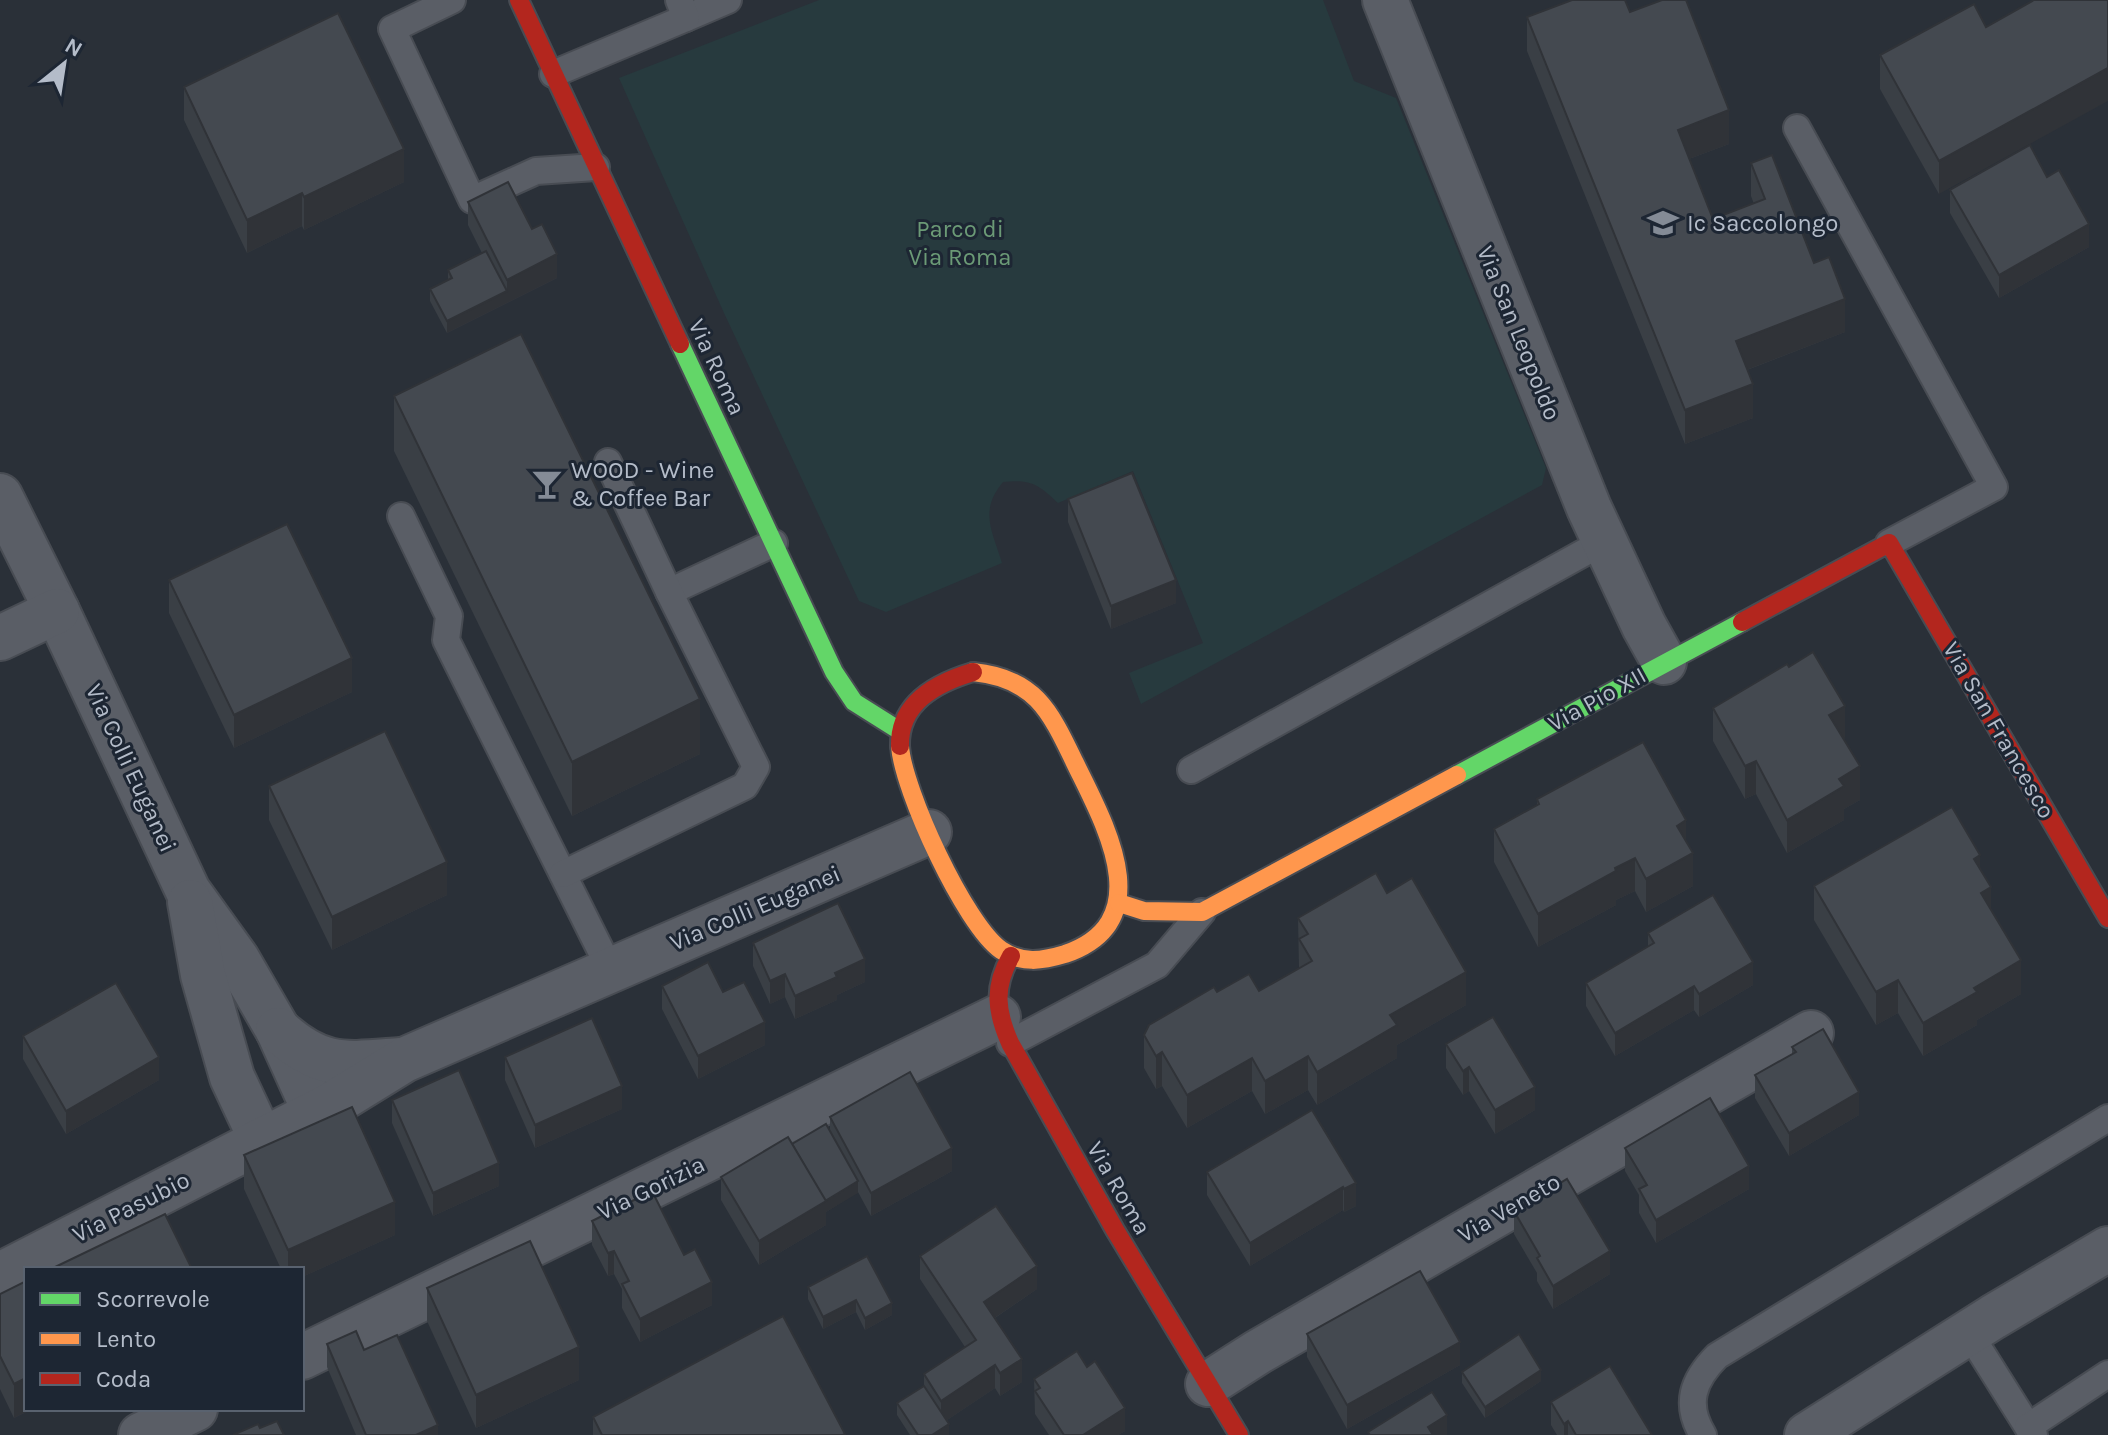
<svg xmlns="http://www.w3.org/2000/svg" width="2108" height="1435" font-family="Karla,sans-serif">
<rect width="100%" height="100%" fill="#2a3038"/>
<path fill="#273a3e" d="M819,0h504l31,81 42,17 150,370 -4,17 -401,219 -12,-31 74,-30 -70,-172 -75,32c-20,-19 -27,-24 -55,-21 -24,29 -11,48 -1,81l-116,49 -27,-11 -135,-288 -105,-235z"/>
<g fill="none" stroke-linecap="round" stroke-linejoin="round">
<defs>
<g id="lane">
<path d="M452,0l-60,29 80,171 64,-29 60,-4"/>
<path d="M686,18l42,-18"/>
<path d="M553,74l133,-56 -7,-18"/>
<path d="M1797,128l197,359 -105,56"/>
<path d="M401,516l48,100 -3,24 165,331"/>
<path d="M669,592l105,-49"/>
<path d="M1191,770l414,-229"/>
<path d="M563,874l182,-88 11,-19 -87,-175 -61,-130"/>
<path d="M1010,1043l147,-78 45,-53"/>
<path d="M1969,1333l59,94"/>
<path d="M1703,1435c-19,-31 -10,-55 14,-79l391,-238"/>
<path d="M2034,1435l-6,-8 80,-53"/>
</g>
<g id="street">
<path d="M1385,0l204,508 55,118 20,36"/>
<path d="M0,496l57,115 131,280 49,68 41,71 37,82"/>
<path d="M0,638l57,-27"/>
<path d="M190,902l13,73 29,102 29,62"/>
<path d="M278,1030c44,40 68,34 123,30"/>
<path d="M0,1275l331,-170 73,-45 525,-228"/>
<path d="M302,1357l696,-340"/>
<path d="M1208,1384l50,-32 553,-319"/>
<path d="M141,1435l54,-26"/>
<path d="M1807,1435l186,-118 115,-68"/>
</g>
<g id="fast">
<path d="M680,344l154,328 20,30 46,29"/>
<path d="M1457,775l285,-153"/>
</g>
<g id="slow">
<path d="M900,746c3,44 65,179 101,204 21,14 41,11 64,4 96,-33 39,-131 10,-191 -25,-52 -40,-85 -102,-91"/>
<path d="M1119,903l25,8 58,1 255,-137"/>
</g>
<g id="jam">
<path d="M519,0l161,344"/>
<path d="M1742,622l147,-79 219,375"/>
<path d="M900,746c-1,-43 36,-63 73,-74"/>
<path d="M1011,956c-18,31 -15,55 -1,87l105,187 124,205"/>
</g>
</defs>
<use href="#lane" stroke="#484c53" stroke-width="30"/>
<use href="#street" stroke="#484c53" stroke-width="48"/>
<use href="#fast" stroke="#484c53" stroke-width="22"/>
<use href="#slow" stroke="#484c53" stroke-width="22"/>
<use href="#jam" stroke="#484c53" stroke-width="22"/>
<use href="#lane" stroke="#5a5e66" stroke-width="26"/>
<use href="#street" stroke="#5a5e66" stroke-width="44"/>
<use href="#fast" stroke="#63d668" stroke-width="18"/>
<use href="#slow" stroke="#ff974d" stroke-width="18"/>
<use href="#jam" stroke="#b3261e" stroke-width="18"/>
</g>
<g fill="#3a3f45">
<path d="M1630,12l99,132 -40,15 24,60 41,-15 -3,-8v-33l63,100 31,69 -98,38 6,48 -68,26 -158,-393v-34z"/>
<path d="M1986,27l-47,167 -59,-105v-34z"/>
<path d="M184,87l220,95 -100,48 -2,-4 -55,27 -63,-133z"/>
<path d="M2047,177l42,70 -90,51 -49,-85v-23z"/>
<path d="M468,202l89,76 -110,55 -17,-32v-12l18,-9v-10l34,-17 -14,-28z"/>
<path d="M394,396l306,358 -128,62 -178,-365z"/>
<path d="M1068,499l108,104 -65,26 -43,-107z"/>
<path d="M169,580l183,112 -118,56 -65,-135z"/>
<path d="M1713,708l132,31 -1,1 16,60 -16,9v11l-57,33 -31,-59 -11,5 -32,-58z"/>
<path d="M269,786l178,109 -115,55 -63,-130z"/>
<path d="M1537,799l149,43 7,44 -47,26 -11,-21 -19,9v5l-78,42 -44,-85v-33l43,-24z"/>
<path d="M1980,870l11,39 30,85 -44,26v5l-54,31 -25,-43 -22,12 -62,-105v-34z"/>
<path d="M1387,893l79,112 -69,40v13l-80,47 -9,-15 -43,24 -13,-23 -65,37 -25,-42 -6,3 -12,-21v-33l73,-43 42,-1 40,-23 -1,-50z"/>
<path d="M1648,933l105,52 -54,32 -5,-7 -79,46 -29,-50v-23l62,-37z"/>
<path d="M753,943l112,39 -28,13v5l-42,19 -10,-22 -15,7 -17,-38z"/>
<path d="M662,986l103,59 -67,34 -36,-70z"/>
<path d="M23,1036l136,44 -93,54 -43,-75z"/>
<path d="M1446,1044l89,66 -40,24 -26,-43 -6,4 -17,-27z"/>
<path d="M1792,1047l67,68 -70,41 -34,-58v-23l37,-21z"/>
<path d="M505,1057l117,52 -87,39 -30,-68z"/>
<path d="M392,1100l107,86 -66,30 -41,-93z"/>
<path d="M1312,1110l44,96 -12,6 -1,-2 -93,56 -43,-71v-23z"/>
<path d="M830,1117l122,54 -81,45 -13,-24 -32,20v13l-67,40 -38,-65v-23l71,-33 38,-14z"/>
<path d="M1625,1148l124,41 -93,54 -17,-30v-18l-14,-24z"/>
<path d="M244,1155l151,80 -93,42v-8h-21l-37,-80z"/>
<path d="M1514,1211l96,63 -57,35 -16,-28v-8l-23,-39z"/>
<path d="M592,1221l92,34 28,50 -72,37 -18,-34v-19l-8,-15 -6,2 -16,-31z"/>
<path d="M867,1256l25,59 -27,15 -9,-18 -33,17 -15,-30v-12z"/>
<path d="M920,1256l117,33 -42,29 27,64 -22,14 -5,-8 -48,32 2,15h-39l-13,-20v-12l27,-17v-12l41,-27 -45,-68z"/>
<path d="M427,1288l152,92 -103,48 -49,-107z"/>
<path d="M0,1294l26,115h6l-18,9 -14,-29z"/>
<path d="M1307,1334l153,31 -113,64 -40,-72z"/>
<path d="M327,1344l37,6 74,85h-82l-29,-68z"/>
<path d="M1462,1372l79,9 -56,37 -23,-35z"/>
<path d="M1034,1379l91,52 -7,4h-69l-14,-21z"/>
<path d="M1551,1402l101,33h-95l-6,-10z"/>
<path d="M593,1417l252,18h-252z"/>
</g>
<g fill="#303338">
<path d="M2108,68v33l-169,93v-33z"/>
<path d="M1729,110v34l-51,19v-33z"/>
<path d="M404,149v33l-100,48v-33z"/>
<path d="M302,193v33l-55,27v-33z"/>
<path d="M2089,224v23l-90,51v-23z"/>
<path d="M557,254v24l-110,55v-12l60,-30v-11z"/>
<path d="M1845,299v33l-109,42v-33z"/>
<path d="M1753,384v34l-68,26v-34z"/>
<path d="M1176,580v23l-65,26v-23z"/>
<path d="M352,658v34l-118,56v-33z"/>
<path d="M700,699v55l-128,62v-54z"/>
<path d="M1845,706v33l-16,9v-33z"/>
<path d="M1756,761v33l-11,5v-33z"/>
<path d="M1860,766v34l-16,9v11l-57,33v-33l52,-41z"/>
<path d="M1686,820v34l-9,-28z"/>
<path d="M1693,853v33l-47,26v-33z"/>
<path d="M1980,855v33l-6,-29z"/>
<path d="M1635,858v33l-19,9v5l-78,42v-33l77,-46z"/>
<path d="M447,862v33l-115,55v-33z"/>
<path d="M1991,887v34l-10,-28z"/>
<path d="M865,959v23l-28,13v5l-42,19v-23l40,-23z"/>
<path d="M2021,960v34l-44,26v5l-54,31v-33l51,-35z"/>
<path d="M1753,962v23l-54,32v-23z"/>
<path d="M1466,972v33l-69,40v13l-80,47v-33l73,-57z"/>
<path d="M785,974v23l-15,7v-23z"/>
<path d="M1898,980v33l-22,12v-33z"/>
<path d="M1694,986v24l-79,46v-23z"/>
<path d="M765,1022v23l-67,34v-23z"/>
<path d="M1162,1052v34l-6,3v-33z"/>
<path d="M1308,1056v34l-43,24v-33z"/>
<path d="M159,1057v23l-93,54v-23z"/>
<path d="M1252,1058v33l-65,37v-33z"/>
<path d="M1469,1067v24l-6,4v-24z"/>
<path d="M622,1086v23l-87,39v-23z"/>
<path d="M1535,1087v23l-40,24v-24z"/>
<path d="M1859,1092v23l-70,41v-23z"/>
<path d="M952,1148v23l-81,45v-23z"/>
<path d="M499,1163v23l-66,30v-23z"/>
<path d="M1749,1166v23l-93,54v-23z"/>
<path d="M858,1181v12l-32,19v13l-67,40v-24z"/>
<path d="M1356,1183v23l-12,6v-23z"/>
<path d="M1343,1187v23l-93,56v-23z"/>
<path d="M395,1202v33l-93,42v-8h-14v-19z"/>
<path d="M614,1251v23l-6,2v-23z"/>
<path d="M1610,1251v23l-57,35v-23z"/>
<path d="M1037,1266v23l-53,36v-23z"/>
<path d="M712,1282v23l-72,37v-23z"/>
<path d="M856,1300v12l-33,17v-12z"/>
<path d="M892,1303v12l-27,15v-12z"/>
<path d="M1460,1342v23l-113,64v-24z"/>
<path d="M579,1347v33l-103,48v-33z"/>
<path d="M1022,1359v23l-22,14v-23z"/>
<path d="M995,1365v23l-54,36v-23z"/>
<path d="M1541,1370v11l-56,37v-11z"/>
<path d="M26,1378v31h6l-18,9v-34z"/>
<path d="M1125,1408v23l-7,4h-35z"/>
<path d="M1447,1415v20h-19v-8z"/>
<path d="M1568,1421v14h-4v-11z"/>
<path d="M949,1424v11h-17z"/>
<path d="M438,1425v10h-22z"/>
</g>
<g fill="#444950" stroke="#303338" stroke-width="2">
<path d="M1572,0h53l5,12 32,-12h24l43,110 -51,20 35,89 52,-20 -14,-36 21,-8 42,108 15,-6 16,42 -109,42 17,43 -68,26 -158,-393z"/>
<path d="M2034,0h74v68l-169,93 -59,-106 94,-51 12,23z"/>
<path d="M338,13l66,136 -100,48 -2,-4 -55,27 -63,-133z"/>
<path d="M2030,145l17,32 12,-7 30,54 -90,51 -49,-85z"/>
<path d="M508,182l24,47 10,-5 15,30 -50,26 -39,-78z"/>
<path d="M486,251l21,40 -60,30 -17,-32 22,-11 -4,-8z"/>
<path d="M521,334l179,365 -128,63 -178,-366z"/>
<path d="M1132,473l44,107 -65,26 -43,-107z"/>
<path d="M287,524l65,134 -118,57 -65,-135z"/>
<path d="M1813,652l32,54 -16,9 31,51 -21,13 5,7 -57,34 -31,-59 -11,5 -32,-58 74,-44 2,3z"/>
<path d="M385,731l62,131 -115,55 -63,-131z"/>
<path d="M1643,742l43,78 -9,6 16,27 -47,26 -11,-21 -20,10 1,3 -78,43 -44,-85 45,-25 -2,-5z"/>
<path d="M1952,807l28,48 -6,4 17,28 -10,6 40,67 -47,28 3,4 -54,31 -25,-43 -22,12 -62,-106z"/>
<path d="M1376,873l11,20 25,-15 54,94 -76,43 7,10 -80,47 -9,-16 -43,25 -13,-23 -65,37 -25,-43 -6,4 -12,-21 5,-10 65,-38 3,5 32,-18 10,17 53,-30 -13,-22 9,-5 -10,-16z"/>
<path d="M1713,895l40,67 -54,32 -5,-8 -79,47 -29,-50 68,-40 -6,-10z"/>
<path d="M838,903l27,56 -30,14 2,4 -42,19 -10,-22 -15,7 -17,-38z"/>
<path d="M708,962l15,30 21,-10 21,40 -67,34 -36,-70z"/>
<path d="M116,983l43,74 -93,54 -43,-75z"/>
<path d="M1493,1017l42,70 -40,23 -26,-43 -6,4 -17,-27z"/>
<path d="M592,1018l30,68 -87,39 -30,-68z"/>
<path d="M1823,1029l36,63 -70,41 -34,-58 41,-23 -4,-5z"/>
<path d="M459,1070l40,93 -66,30 -41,-93z"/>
<path d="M910,1072l42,76 -81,45 -41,-76z"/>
<path d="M1710,1098l39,68 -93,54 -17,-31 8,-4 -22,-37z"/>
<path d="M352,1107l43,95 -107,48 -44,-95z"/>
<path d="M1312,1110l44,73 -12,6 -1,-2 -93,56 -43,-71z"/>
<path d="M826,1124l32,57 -33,20 -33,-57z"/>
<path d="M788,1137l38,64 -67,40 -38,-64z"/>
<path d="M1567,1179l43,72 -57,35 -16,-28 3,-2 -26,-45z"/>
<path d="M652,1191l32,64 11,-6 17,33 -72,37 -18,-35 7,-3 -15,-30 -6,2 -16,-32z"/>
<path d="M996,1206l41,60 -53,36 38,57 -22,14 -5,-8 -54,36 -17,-27 52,-34 -56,-84z"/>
<path d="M165,1214l27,55h-141z"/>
<path d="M530,1241l49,106 -103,48 -49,-107z"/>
<path d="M867,1256l25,47 -27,15 -9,-18 -33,17 -15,-30z"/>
<path d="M1420,1271l40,71 -113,63 -40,-71z"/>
<path d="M26,1281v97l-12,6 -14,-28v-62z"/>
<path d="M783,1316l62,118 -2,1h-241l-9,-18z"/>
<path d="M356,1331l8,19 33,-15 41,90 -22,10h-50l-39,-91z"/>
<path d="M1519,1334l22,36 -56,37 -23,-35z"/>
<path d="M1077,1351l10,16 8,-6 30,47 -42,27h-19l-29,-44 5,-3 -6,-9z"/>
<path d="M1610,1366l42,69h-76l-8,-14 -4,3 -13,-22z"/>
<path d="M924,1386l25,38 -17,11h-14l-21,-32z"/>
<path d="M1432,1392l15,23 -19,12 5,8h-63l-2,-3z"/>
<path d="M277,1421l7,14h-51l25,-11 2,4z"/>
</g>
<defs>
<symbol id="school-bare" viewBox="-9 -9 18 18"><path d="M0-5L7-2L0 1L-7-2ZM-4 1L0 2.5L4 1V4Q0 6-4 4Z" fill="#848b96" stroke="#1d2633" stroke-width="2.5" paint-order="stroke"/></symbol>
<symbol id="bar-bare" viewBox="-9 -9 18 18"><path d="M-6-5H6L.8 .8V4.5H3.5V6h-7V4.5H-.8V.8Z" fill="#848b96" stroke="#1d2633" stroke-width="2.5" paint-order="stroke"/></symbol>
</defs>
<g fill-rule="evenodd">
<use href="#school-bare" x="1641" y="201" width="44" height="44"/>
<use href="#bar-bare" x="525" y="462" width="44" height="44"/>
</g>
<g text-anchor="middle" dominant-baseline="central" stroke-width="6" stroke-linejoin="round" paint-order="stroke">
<g font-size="24" fill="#b4bcc9" stroke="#1d2633" text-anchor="start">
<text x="1687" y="223">Ic Saccolongo</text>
<text x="571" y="470">WOOD - Wine<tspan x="571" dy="28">&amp; Coffee Bar</tspan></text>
</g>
<g font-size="24" fill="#6b9a76" stroke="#1d2633">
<text x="960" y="229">Parco di<tspan x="960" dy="28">Via Roma</tspan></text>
</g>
<g font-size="24" fill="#b4bcc9" stroke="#1d2633">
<text transform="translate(1519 333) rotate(68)">Via San Leopoldo</text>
<text transform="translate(717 367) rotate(65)">Via Roma</text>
<text transform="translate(1597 699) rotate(-29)">Via Pio XII</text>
<text transform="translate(1999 730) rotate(60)">Via San Francesco</text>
<text transform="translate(131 768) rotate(65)">Via Colli Euganei</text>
<text transform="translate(755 908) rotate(-23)">Via Colli Euganei</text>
<text transform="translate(651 1188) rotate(-26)">Via Gorizia</text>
<text transform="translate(1119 1188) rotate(60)">Via Roma</text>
<text transform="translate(131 1207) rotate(-27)">Via Pasubio</text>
<text transform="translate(1509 1208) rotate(-30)">Via Veneto</text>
</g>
</g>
<rect x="24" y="1267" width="280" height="144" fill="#1d2633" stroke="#59626f" stroke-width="2"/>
<rect x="40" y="1293" width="40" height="12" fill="#63d668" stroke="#59626f" stroke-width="2"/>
<text x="96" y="1307" font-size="24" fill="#b4bcc9">Scorrevole</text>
<rect x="40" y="1333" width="40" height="12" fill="#ff974d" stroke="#59626f" stroke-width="2"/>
<text x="96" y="1347" font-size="24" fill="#b4bcc9">Lento</text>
<rect x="40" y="1373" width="40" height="12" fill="#b3261e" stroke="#59626f" stroke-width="2"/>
<text x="96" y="1387" font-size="24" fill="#b4bcc9">Coda</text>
<g transform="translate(64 64) rotate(30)" stroke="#1d2633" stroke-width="6" paint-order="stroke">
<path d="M0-6L14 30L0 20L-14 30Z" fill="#b4bcc9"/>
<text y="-12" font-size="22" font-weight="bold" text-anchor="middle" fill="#b4bcc9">N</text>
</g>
</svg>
